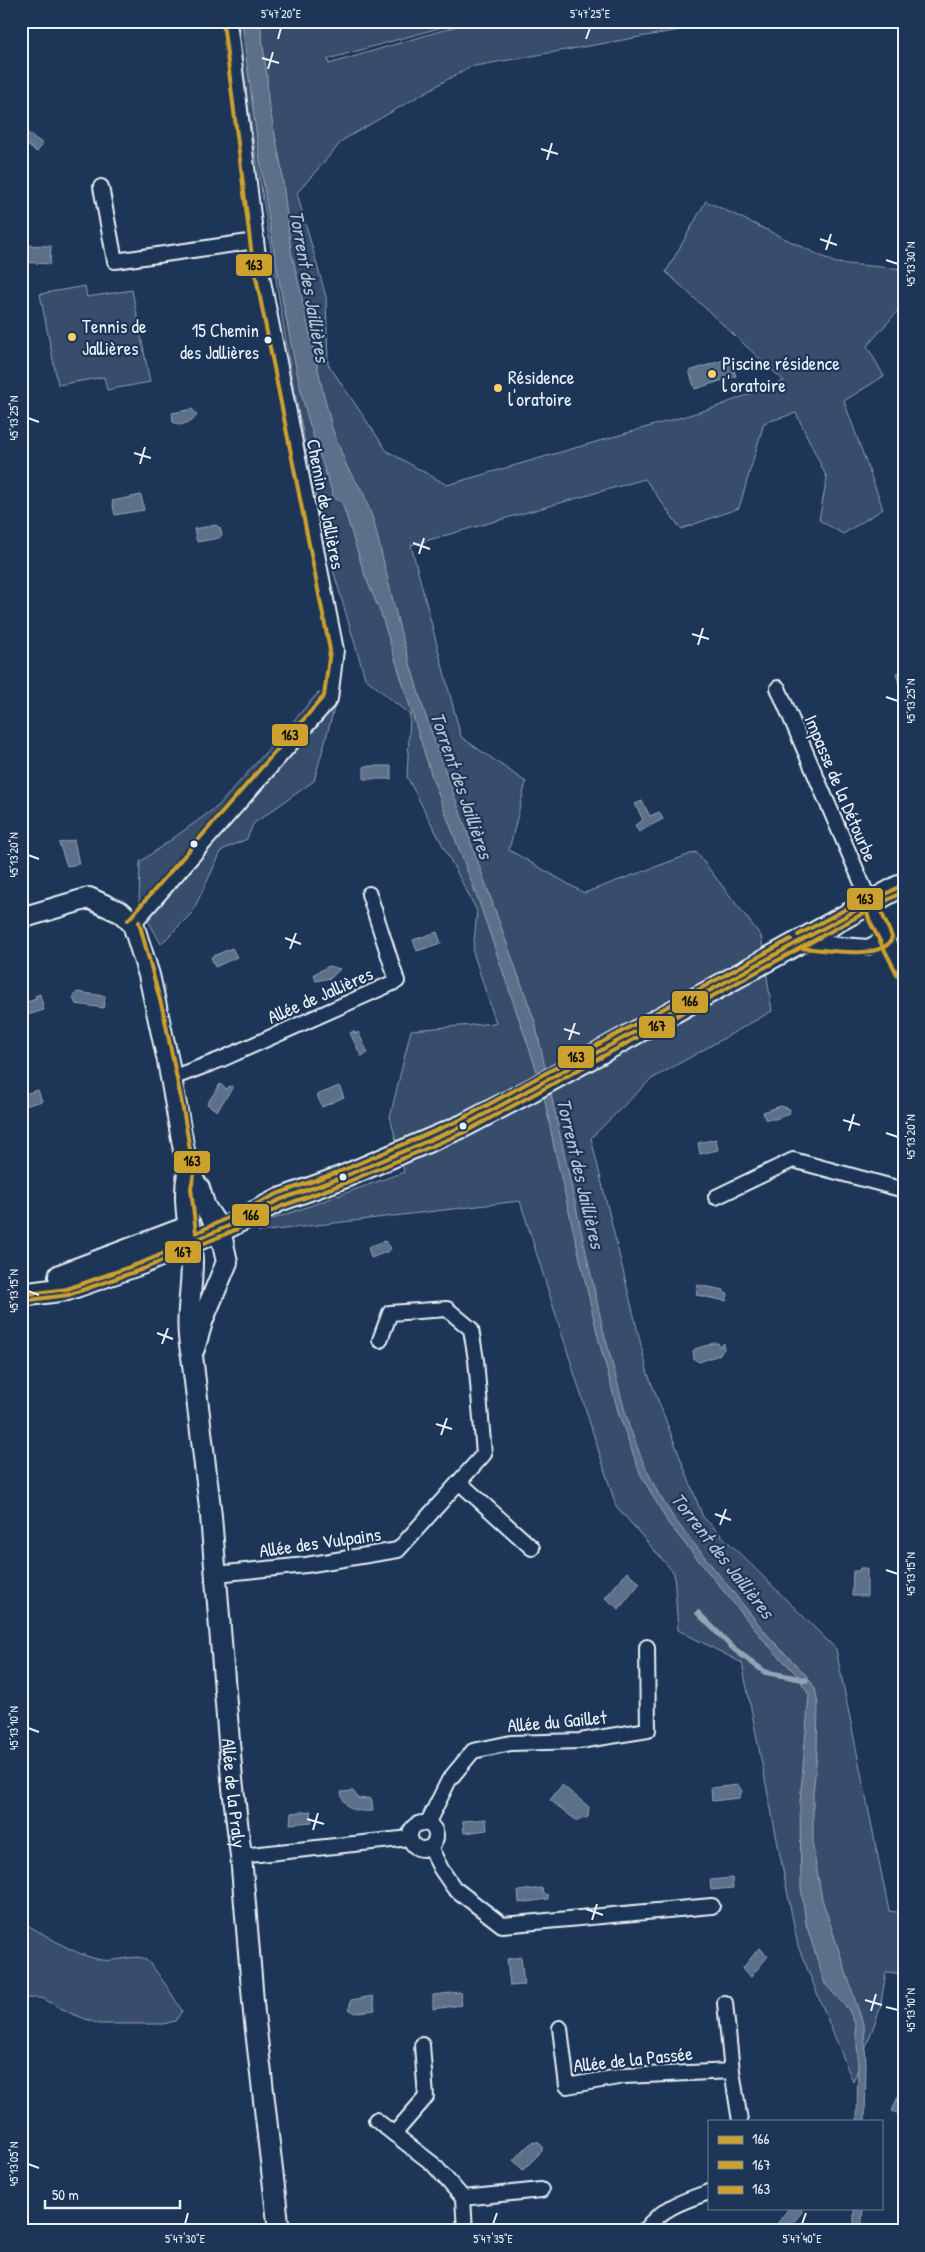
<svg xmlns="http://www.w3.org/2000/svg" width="925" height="2252" font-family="'Patrick Hand',sans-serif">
<rect width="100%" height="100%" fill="#1d3557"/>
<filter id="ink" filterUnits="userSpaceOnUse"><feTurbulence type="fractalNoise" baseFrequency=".02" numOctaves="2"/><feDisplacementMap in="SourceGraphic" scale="10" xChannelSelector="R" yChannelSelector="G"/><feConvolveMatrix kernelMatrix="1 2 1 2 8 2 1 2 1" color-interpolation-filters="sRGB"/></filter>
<g filter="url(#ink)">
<g fill="#374d6c" stroke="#909fb2">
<path d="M237,21h227l-136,38 1,5 145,-43h225l-2,6 -228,40 -126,73 -46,53 29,104 2,67 59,87 60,34 266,-77 71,-27 -118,-109 40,-71 130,62 68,6v35l-37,42 17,30 -40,25 39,108 -40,25 -24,-14 8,-42 -31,-65 -32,10 -25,85 -58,21 -36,-50 -234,66 50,192 65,45 -17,68 75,43 112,-41 65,84 11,75 -122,69 -59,58 57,236 55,143 133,132 53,262 15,2v61l-18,-2 -6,37 -27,73 -55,-136 -56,-283 -64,-33 -4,-57 -58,-67 -96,-305 -261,31v-8l145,-52 -14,-55 21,-87 85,-7 -23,-71 4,-41 -70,-134 3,-62 -45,-37 -39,-132 -34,-167 -47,-291z"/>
<path d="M85,286l2,11 45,-7 18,92 -43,8 -3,-13 -46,8 -18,-91z"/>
<path d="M318,693l19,5 -23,83 -61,43 -6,15 -25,11 -30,63 -31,31 -22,-40 1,-42 78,-56z"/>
<path d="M21,1922c27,13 50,32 80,38 16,2 31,-5 42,-2 9,3 33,43 39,53l-7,10 -12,3h-64l-29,-11 -28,-15h-21z"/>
</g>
<g fill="#5d7089" stroke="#95a4b5">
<path d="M242,21h18l7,55 1,24 13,65 10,85 34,150 8,31 15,38 15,23 11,30 26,108 25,84 110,308 68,307 26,97 14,36 15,31 17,27 95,118 36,37 9,13 3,16 -1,48 -4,43v53l9,51 42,128 2,37 -1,57h-8l1,-66 -3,-31 -6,-14 -24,-26 -19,-60 -5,-37 -1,-85 9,-107 -12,-20 -31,-32 -98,-120 -28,-50 -21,-58 -20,-74 -45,-194 -12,-61 -63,-184 -46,-122 -52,-166 -16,-38 -23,-74 -8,-4c-10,-32 -23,-65 -31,-98 -28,-124 -46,-252 -61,-379z"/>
<path d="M21,128l22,16 -6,8 -16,-11z"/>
<path d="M21,245l30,1 -1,18 -29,-2z"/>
<path d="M730,358l6,18 -41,13 -6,-18z"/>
<path d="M192,409l5,6 -5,6 -12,4 -7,-3 -1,-9z"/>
<path d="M141,495l3,15 -29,5 -3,-14z"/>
<path d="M216,525l4,3 2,7 -3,3 -22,4 -3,-13z"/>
<path d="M904,671v28h-1l-7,-26z"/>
<rect x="364" y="766" width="27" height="13"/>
<path d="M642,801l8,15 9,-4 4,7 -24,13 -4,-7 8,-5 -8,-16z"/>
<path d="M74,840l5,24 -12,2 -8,-23z"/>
<path d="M437,932l4,11 -24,8 -4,-11z"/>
<path d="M232,948l5,9 -22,10 -4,-10z"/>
<path d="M329,966l11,3 -9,9 -15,3 -2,-7z"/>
<path d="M77,992l28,4 -1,12 -28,-4 -3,-6z"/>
<path d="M40,994l4,16 -23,7v-13l15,-5 -1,-3z"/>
<path d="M354,1031l1,3 3,-2 10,21 -7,3 -11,-23z"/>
<path d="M220,1084l6,5 4,-3 3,1 -16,24 -10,-7z"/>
<path d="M339,1086l5,11 -22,10 -5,-12z"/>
<path d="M38,1090l4,11 -21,6v-12z"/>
<path d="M781,1106l9,3 -1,5 -14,5h-10l-2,-7z"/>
<path d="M716,1139l2,11 -18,4 -2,-11z"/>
<path d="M385,1241l6,7 -2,3 -18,7 -3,-11z"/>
<path d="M698,1285l26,5v3l4,1 -2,7 -30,-6z"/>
<path d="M714,1343h4l2,4 4,-4v6l-5,6 -20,7 -5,-3 -1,-8 2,-2z"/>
<path d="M860,1568h7v28h-15l1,-25h6z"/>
<path d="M627,1572l13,11 -21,26 -14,-11z"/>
<path d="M562,1785l27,22 -1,10 -11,4 -27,-21z"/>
<path d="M738,1785l4,6 -3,7 -27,3 -1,-13z"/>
<path d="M353,1791l6,8 10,-1 3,3 1,10c-16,1 -29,-1 -32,-19z"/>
<path d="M311,1811l1,11 -22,2 1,-11z"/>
<path d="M486,1819l1,11 -23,3 -1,-12z"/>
<path d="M732,1878l1,10 -22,2 -1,-10z"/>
<path d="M542,1888l1,5 5,2v4l-29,4 -1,-12z"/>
<path d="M759,1948l9,8 -17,21 -9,-8z"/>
<path d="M521,1957l3,28 -14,1 -3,-27z"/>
<path d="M460,1992l2,13 -29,4v-14z"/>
<path d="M373,1996l2,14 -21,3 -5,-4 2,-9z"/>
<path d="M904,2083v33l-12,-5z"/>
<path d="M537,2141l5,5v5l-19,19 -10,-10 19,-18 3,1z"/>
<path d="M789,2208h12l1,4 -16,19 -9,-7z"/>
<path d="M854,2208h9l-2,23h-7z"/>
</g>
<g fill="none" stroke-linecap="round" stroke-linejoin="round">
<path stroke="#95a4b5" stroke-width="5.5" d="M698,1613l36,36 31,23 41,8"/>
<defs>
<g id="street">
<path d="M101,187l14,74 141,-20"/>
<path d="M778,688l92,214 6,17 28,54"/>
<path d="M133,924l197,-225 6,-49 -78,-394 -29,-235"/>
<path d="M803,942l65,5 18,-9"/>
<path d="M172,1078l50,-19 175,-78 -28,-87"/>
<path d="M716,1197l77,-37 111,30"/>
<path d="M459,1482l73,66"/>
<path d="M216,1574l90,-9 92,-15 86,-96 -8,-94 -5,-31 -24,-20 -57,4 -10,27"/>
<circle cx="423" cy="1836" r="13"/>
<path d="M427,1824l22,-44 24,-29 38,-8 69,-2 68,-11 -1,-83"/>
<path d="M430,1847l11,22 13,19 48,37 210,-19"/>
<path d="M241,1856l169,-18"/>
<path d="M725,2003l7,68"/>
<path d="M560,2028l7,58 57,-10 108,-5 8,50"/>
<path d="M376,2120l57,44 30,34 2,33"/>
<path d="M394,2134l32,-37 -4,-52"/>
<path d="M463,2198l78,-8"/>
<path d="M644,2231c17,-23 39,-30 65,-39"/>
</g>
<g id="secondary">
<path id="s1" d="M21,918l68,-20 33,15 11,11 16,51 19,86 20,112c-6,29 3,59 4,88 0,35 -8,59 0,95l19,160 21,263 9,77 13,157 25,218"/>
<path d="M188,1173l11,15 6,19 15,23 7,32 -24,57 -9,30"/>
</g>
<g id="primary">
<path d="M60,1276l125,-47"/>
<path d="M21,1295l46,-6 74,-26 90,-38 48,-25 64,-23 120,-51 69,-36 372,-206"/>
</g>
</defs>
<use href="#street" stroke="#e8f1f8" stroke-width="18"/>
<use href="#secondary" stroke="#e8f1f8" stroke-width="24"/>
<use href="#primary" stroke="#e8f1f8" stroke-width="26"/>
<use href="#street" stroke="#1d3557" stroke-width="14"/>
<use href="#secondary" stroke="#1d3557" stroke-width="20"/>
<use href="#primary" stroke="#1d3557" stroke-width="22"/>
<defs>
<path id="bus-1" d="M21,1295l46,-6 74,-26 90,-38 48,-25 64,-23 120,-51 441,-242"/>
<g id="bus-2">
<path d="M864,904l6,18 28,54"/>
<path d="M22,1301l46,-6 75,-26 90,-38 49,-25 63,-23 120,-51 439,-241"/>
</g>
<g id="bus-3">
<path d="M128,920l196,-224 6,-46 -78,-393 -29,-235"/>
<path d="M139,922l25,93 19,94 11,64 -3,15 5,45 81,-39 64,-23 119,-51 331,-181"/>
<path d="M798,935l72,-39 6,3 16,38c-5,25 -72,12 -91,11"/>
</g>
</defs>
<use href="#bus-1" stroke="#1d3557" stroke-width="8"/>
<use href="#bus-2" stroke="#1d3557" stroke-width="8"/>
<use href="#bus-3" stroke="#1d3557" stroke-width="8"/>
<use href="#bus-1" stroke="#cda12e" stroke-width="4"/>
<use href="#bus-2" stroke="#cda12e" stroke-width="4"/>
<use href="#bus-3" stroke="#cda12e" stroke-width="4"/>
</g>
</g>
<path fill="none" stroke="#e8f1f8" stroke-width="2" d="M278,39l3,-11M586,39l4,-11M262,58l17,5M268,69l5,-17M541,149l17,5M547,160l5,-17M820,239l17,6M826,250l5,-16M886,260l12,4M28,418l11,4M134,453l17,5M140,464l5,-17M413,543l17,6M419,554l5,-16M692,634l17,5M698,645l5,-17M886,697l12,4M28,855l11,4M285,938l16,6M290,949l6,-16M564,1029l16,5M569,1040l6,-17M843,1120l17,5M849,1131l5,-17M886,1133l12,4M28,1291l11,4M157,1333l16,6M162,1344l6,-16M436,1424l16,5M441,1435l6,-17M715,1514l16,6M720,1525l6,-16M886,1570l12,4M28,1728l11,4M307,1819l17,5M313,1830l5,-17M586,1909l17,6M592,1920l5,-16M865,2000l17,5M886,2007l12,3M871,2011l5,-17M28,2164l11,4M185,2224l3,-11M493,2224l4,-11M802,2224l4,-11"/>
<g fill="#ffd166" stroke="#1d3557" stroke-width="2">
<circle cx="72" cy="337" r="5"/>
<circle cx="712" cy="374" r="5"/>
<circle cx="498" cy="388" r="5"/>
</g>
<g fill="#e8f1f8" stroke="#1d3557" stroke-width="2">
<circle cx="268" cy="340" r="4.5"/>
<circle cx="194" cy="844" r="4.5"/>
<circle cx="463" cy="1126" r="4.5"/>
<circle cx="343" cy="1177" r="4.5"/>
</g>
<g text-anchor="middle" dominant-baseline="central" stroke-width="4.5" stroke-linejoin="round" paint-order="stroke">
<g font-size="18" fill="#e8f1f8" stroke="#1d3557" text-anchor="end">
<text x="259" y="330">15 Chemin<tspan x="259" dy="22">des Jallières</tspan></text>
</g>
<g font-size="19" fill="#e8f1f8" stroke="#1d3557" text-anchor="start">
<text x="82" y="326">Tennis de<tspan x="82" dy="22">Jallières</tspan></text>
<text x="722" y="363">Piscine résidence<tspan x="722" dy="22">l'oratoire</tspan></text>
<text x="508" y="377">Résidence<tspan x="508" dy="22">l'oratoire</tspan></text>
</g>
<g font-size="19" fill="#e8f1f8" stroke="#1d3557">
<text transform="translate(326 504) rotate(79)">Chemin de Jallières</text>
<text transform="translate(841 788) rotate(67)">Impasse de la Détourbe</text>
<text transform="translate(320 995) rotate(-24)">Allée de Jallières</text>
<text transform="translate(320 1542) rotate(-8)">Allée des Vulpains</text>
<text transform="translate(557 1721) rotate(-5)">Allée du Gaillet</text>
<text stroke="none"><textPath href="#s1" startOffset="1001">Allée de la Praly</textPath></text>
<text transform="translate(633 2059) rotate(-6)">Allée de la Passée</text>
</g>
<g font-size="20" font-style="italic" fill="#b7c4d1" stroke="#1d3557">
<text transform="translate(310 286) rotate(80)">Torrent des Jaillières</text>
<text transform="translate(462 785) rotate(71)">Torrent des Jaillières</text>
<text transform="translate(581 1173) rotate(77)">Torrent des Jaillières</text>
<text transform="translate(723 1555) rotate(52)">Torrent des Jaillières</text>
</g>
</g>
<g stroke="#1d3557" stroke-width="2">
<rect x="235" y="253" width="38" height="24" rx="5" fill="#cda12e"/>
<rect x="271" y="723" width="38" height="24" rx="5" fill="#cda12e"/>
<rect x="846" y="887" width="38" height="24" rx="5" fill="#cda12e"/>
<rect x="671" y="990" width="38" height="24" rx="5" fill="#cda12e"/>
<rect x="638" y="1015" width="38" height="24" rx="5" fill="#cda12e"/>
<rect x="557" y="1045" width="38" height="24" rx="5" fill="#cda12e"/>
<rect x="173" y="1150" width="38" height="24" rx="5" fill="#cda12e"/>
<rect x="231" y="1203" width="39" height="24" rx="5" fill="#cda12e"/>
<rect x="164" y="1240" width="38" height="24" rx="5" fill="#cda12e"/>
</g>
<g font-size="14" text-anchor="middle" font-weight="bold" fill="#111">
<text x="254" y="270">163</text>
<text x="290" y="740">163</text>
<text x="865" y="904">163</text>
<text x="690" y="1006">166</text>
<text x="657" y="1031">167</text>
<text x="576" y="1062">163</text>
<text x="192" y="1166">163</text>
<text x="251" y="1220">166</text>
<text x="183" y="1257">167</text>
</g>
<rect width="925" height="2252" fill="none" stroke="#1d3557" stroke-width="55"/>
<rect x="708" y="2120" width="175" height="90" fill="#1d3557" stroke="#6e8097"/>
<rect x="718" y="2136" width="25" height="8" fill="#cda12e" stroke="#6e8097"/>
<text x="752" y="2144" font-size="15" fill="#e8f1f8">166</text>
<rect x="718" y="2161" width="25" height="8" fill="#cda12e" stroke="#6e8097"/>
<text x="752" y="2170" font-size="15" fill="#e8f1f8">167</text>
<rect x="718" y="2186" width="25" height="8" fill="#cda12e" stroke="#6e8097"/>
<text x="752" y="2194" font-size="15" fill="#e8f1f8">163</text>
<path d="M45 2200v8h135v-8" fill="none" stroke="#e8f1f8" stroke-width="2.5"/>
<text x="52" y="2200" font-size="15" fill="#e8f1f8" stroke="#1d3557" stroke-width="4" paint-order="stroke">50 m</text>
<rect x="28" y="28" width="870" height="2196" fill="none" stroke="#e8f1f8" stroke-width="2"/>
<g font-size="12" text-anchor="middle" fill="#e8f1f8">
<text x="281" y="18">5°47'20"E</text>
<text x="590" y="18">5°47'25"E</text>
<text transform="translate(911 264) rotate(-90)" y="4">45°13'30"N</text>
<text transform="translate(14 418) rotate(-90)" y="4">45°13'25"N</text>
<text transform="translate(911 701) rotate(-90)" y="4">45°13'25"N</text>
<text transform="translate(14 855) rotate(-90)" y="4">45°13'20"N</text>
<text transform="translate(911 1137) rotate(-90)" y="4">45°13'20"N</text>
<text transform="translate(14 1291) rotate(-90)" y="4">45°13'15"N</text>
<text transform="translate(911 1574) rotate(-90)" y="4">45°13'15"N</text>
<text transform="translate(14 1728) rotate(-90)" y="4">45°13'10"N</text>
<text transform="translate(911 2010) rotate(-90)" y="4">45°13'10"N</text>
<text transform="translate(14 2164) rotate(-90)" y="4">45°13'05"N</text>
<text x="185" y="2243">5°47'30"E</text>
<text x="493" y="2243">5°47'35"E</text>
<text x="802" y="2243">5°47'40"E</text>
</g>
</svg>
